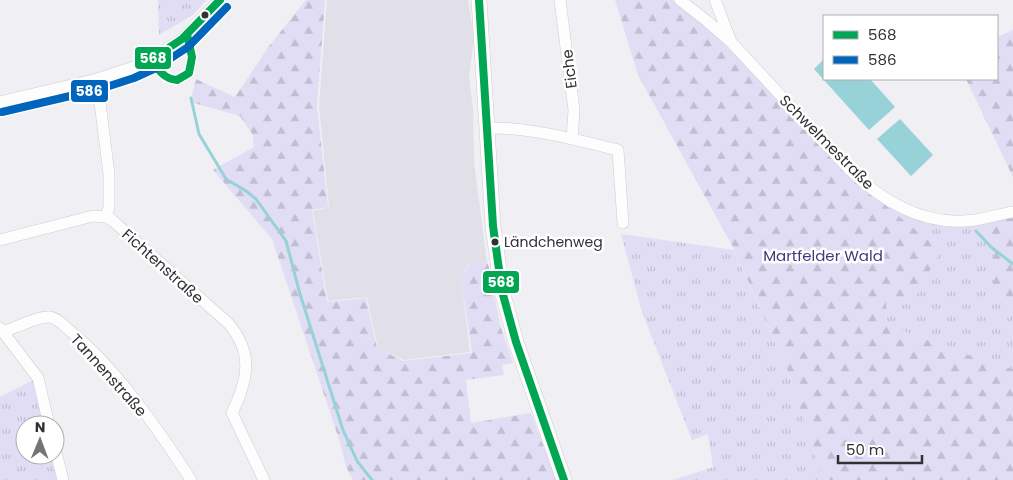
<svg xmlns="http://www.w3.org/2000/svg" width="1013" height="480" font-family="Poppins,sans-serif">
<defs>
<pattern id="grass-tufts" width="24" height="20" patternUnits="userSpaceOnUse" patternTransform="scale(1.25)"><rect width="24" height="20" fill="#e1ddf4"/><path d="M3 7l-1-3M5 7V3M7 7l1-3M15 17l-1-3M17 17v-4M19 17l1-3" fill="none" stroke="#c2bed2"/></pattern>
<pattern id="forest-firs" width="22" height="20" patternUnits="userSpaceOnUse" patternTransform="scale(1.25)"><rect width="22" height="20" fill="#e1ddf4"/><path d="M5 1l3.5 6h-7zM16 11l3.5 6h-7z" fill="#c2bed2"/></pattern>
</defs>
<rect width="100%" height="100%" fill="#f0eff3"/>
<path fill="#e1dfe8" d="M327,0h141l6,38 -5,39 4,32 1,52 13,102 -19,2 -7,14 9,73 -66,8 -26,-11 -11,-52 -39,4 -15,-90 16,-4 -10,-100z"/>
<g fill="url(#grass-tufts)">
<path d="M158,0h48l-13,15 -34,20z"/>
<path d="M880,201l96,22 19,19 -1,47 19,22v58l-54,-17 -72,-27 -1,-23 32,-9z"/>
<path d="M621,234l113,16 54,122 36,108h-151l40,-13 -5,-33 -16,6 -50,-128z"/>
<path d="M37,378l12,47h-24v30h30l8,25h-63v-83z"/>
</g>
<g fill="url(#forest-firs)">
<path d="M306,0h19l-8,106 11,101 -16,3 15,92 39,-4 11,50 26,13 69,-8 -11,-75 9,-14 18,-1 12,62 13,38 -11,2 2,10 -38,5 5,43 60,-10 25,67h-203l-7,-13 -6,-25 -68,-203 -59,-69 41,-23 -1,-12 -13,-19 -50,-14 6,-23 39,18 34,-51z"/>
<path d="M615,0h57l21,17 37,31 150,153 49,40 9,14 -20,38 -32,9 1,23 72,27 54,17v111h-189l-36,-108 -54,-123 -96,-174z"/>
<path d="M1013,30v147l-47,-98h31v-42z"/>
<path d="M1013,216v95l-19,-22v-47l-18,-19z"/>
</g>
<g fill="#97d2d8">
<path d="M824,59v20h46l25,28 -26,23 -55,-61z"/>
<path d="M900,119l33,36 -22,21 -34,-37z"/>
</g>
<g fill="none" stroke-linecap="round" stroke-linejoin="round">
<g stroke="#97d2d8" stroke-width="3">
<path d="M191,98l8,36 27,45 20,12 10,8 30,42 14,53 43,136 14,31 15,19"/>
<path d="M976,231l15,16 22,17"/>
</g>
<defs>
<g id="street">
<path d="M560,0l14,110 -2,29"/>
<path d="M680,0l27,21 23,20"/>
<path d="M715,0l16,42 118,127c34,33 77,58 126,51 13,-2 26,-6 38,-8"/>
<path d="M97,79l12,95v33l-3,10"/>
<path d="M0,102l97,-23 34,-11 21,-9 30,-20 38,-39"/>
<path d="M487,128c42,-1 90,12 131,22l5,73"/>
<path d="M0,240l93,-24 13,1 6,3 116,103c26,30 20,57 4,90l32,67"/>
<path d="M0,328l38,50 11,47"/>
<path d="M3,332c12,-4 35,-16 47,-15 7,1 14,8 19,13 47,38 89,99 122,150"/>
<path d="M55,448l8,32"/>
</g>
<path id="secondary" d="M479,0l14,226 9,65 14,51 48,138"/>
</defs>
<use href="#street" stroke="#cdcdcf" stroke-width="12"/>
<use href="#secondary" stroke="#cdcdcf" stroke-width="16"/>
<use href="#street" stroke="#fdfdfd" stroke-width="11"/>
<use href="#secondary" stroke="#fdfdfd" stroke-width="15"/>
<defs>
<g id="bus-1">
<path d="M479,0l14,226 9,65 14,51 48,138"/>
<path d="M187,34l5,23 -3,16 -12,7c-13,-1 -19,-10 -25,-21l30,-20 38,-39"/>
</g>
<path id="bus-2" d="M2,112l98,-23 34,-11 22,-10 32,-21 39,-40"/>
</defs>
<use href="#bus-1" stroke="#fff" stroke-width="11"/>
<use href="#bus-2" stroke="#fff" stroke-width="11"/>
<use href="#bus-1" stroke="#00a651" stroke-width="8"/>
<use href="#bus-2" stroke="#0065bd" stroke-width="8"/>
</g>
<g fill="#313133" stroke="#fff" stroke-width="2">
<circle cx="205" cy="15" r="4.5"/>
<circle cx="495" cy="242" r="4.5"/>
</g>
<g text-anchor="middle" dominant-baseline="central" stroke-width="5" stroke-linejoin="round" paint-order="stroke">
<g font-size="14" fill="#313133" stroke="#fff" text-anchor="start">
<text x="504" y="242">Ländchenweg</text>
</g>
<g font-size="15" fill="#313133" stroke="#fff">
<text transform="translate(569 69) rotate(-97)">Eiche</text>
<text transform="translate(827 142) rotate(45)">Schwelmestraße</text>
<text transform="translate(163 266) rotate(42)">Fichtenstraße</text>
<text transform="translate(109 375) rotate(48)">Tannenstraße</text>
</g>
<g font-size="15" fill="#48357a" stroke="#fff">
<text x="823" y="255">Martfelder Wald</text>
</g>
</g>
<g stroke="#fff" stroke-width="2">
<rect x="134" y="46" width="38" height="24" rx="5" fill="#00a651"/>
<rect x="70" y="79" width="39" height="24" rx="5" fill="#0065bd"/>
<rect x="482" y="270" width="38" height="24" rx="5" fill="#00a651"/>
</g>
<g font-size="14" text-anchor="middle" font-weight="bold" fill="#fff">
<text x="153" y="63">568</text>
<text x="89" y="96">586</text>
<text x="501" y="287">568</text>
</g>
<rect x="823" y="15" width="175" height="65" fill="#ffffff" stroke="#adadad"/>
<rect x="833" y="31" width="25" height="8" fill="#00a651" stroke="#adadad"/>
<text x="868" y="40" font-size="15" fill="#313133">568</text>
<rect x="833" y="56" width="25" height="8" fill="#0065bd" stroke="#adadad"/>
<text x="868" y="65" font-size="15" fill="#313133">586</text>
<g transform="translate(40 440) rotate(1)"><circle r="24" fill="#ffffff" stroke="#adadad"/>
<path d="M0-4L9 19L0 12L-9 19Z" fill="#747476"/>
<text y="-8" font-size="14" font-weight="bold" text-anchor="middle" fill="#313133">N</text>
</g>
<path d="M838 455v8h84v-8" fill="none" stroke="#313133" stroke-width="2.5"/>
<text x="846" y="455" font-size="15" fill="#313133" stroke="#ffffff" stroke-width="4" paint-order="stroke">50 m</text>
</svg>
